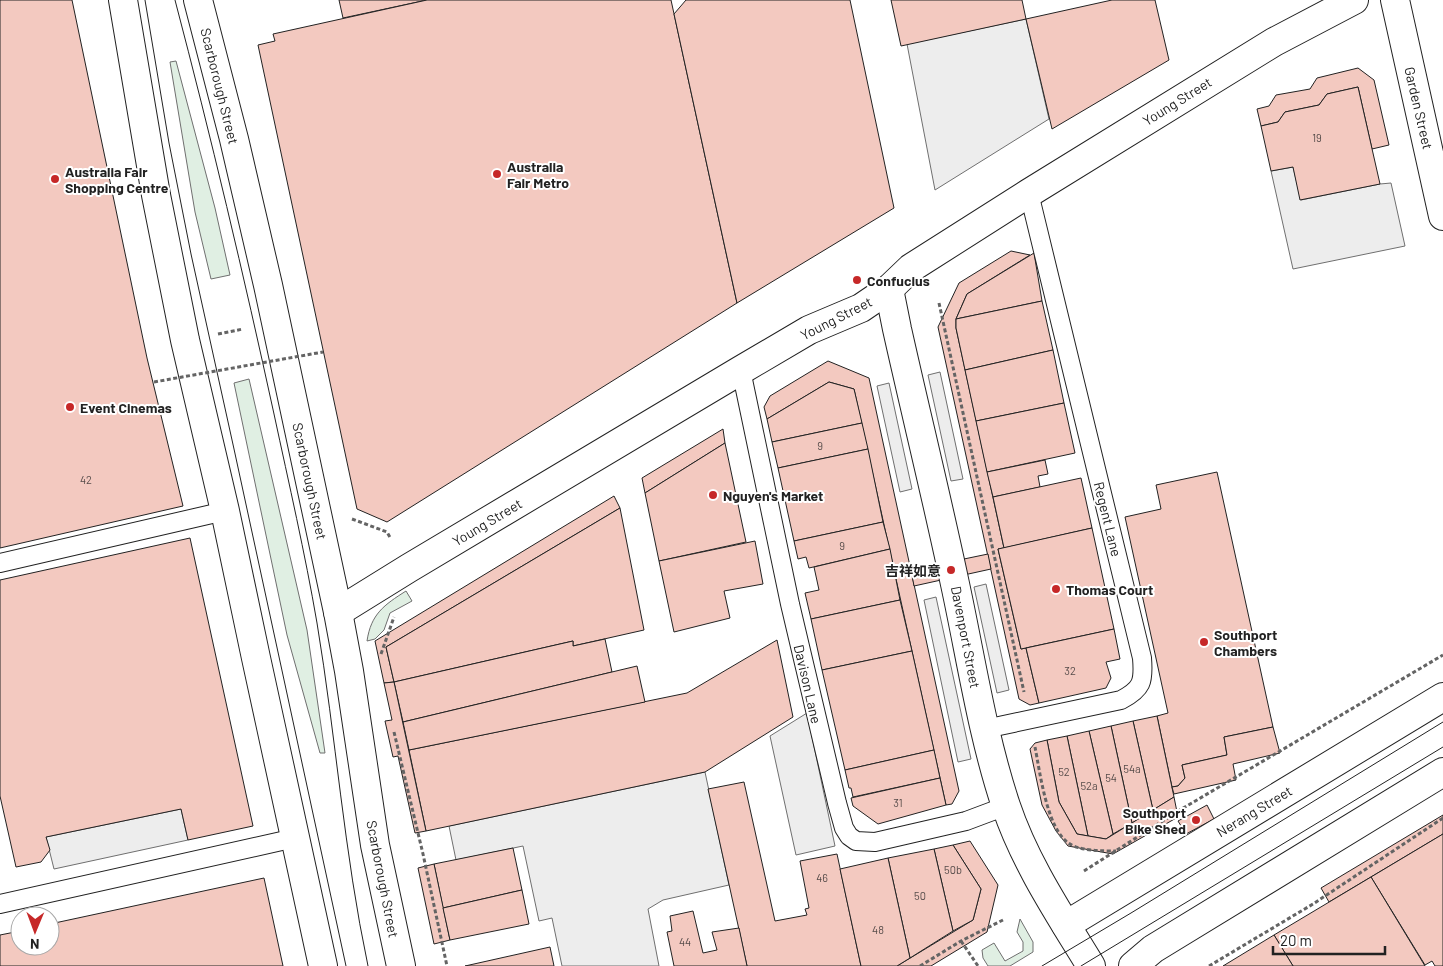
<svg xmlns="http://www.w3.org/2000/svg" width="1443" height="966" font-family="Barlow,'Noto Sans SC',sans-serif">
<rect width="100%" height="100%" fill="#fff"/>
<g fill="#e0efe3" stroke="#6f6f6f">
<path d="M176,61l39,147 15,67 -19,4 -16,-67 -25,-150z"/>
<path d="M249,379l58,251 18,123h-5l-33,-118 -53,-252z"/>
<path d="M406,591l6,10 -22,12 -6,17 -9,9 -8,2c4,-27 17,-36 39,-50z"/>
<path d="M1020,919l13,23v10l-23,14h-22l-5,-8 -1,-8 12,-7 11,18 18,-10v-9l-6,-10z"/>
</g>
<g fill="#ededed" stroke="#6f6f6f">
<path d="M1026,19l23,100 -114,71 -28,-146z"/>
<path d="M1293,167l8,33 79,-16 11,-1 14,63 -112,23 -22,-98z"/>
<path d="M940,372l23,107 -12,2 -23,-106z"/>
<path d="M889,383l23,106 -12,3 -23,-106z"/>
<path d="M986,584l23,106 -12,3 -23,-106z"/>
<path d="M936,597l35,162 -13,3 -34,-162z"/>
<path d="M807,713l28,133 -39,9 -26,-119z"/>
<path d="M705,772l24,113 -66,15 -15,9 11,57h-97l-10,-48 -13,3 -16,-75 -67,14 -7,-34z"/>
<path d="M181,809l7,31 -134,29 -8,-32z"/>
</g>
<g fill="#f3c9c0" stroke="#222">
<path d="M0,0h72l75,358 36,148 -183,42z"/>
<path d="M339,0h88l-84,18z"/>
<path d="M427,0h244l66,303 -350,219 -30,-13 -99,-464 17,-4 -2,-7z"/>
<path d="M686,0h164l44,208 -157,95 -63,-289z"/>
<path d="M891,0h131l4,19 -125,27z"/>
<path d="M1112,0h43l14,60 -117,69 -26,-110z"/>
<path d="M1358,68l16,12 15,65 -17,4 -14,-62 -31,7 -8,11 -34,7 -7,10 -17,4 -4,-17 12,-3 7,-11 34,-6 7,-11z"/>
<path d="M1358,87l22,97 -80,16 -7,-33 -22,4 -10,-45 17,-4 7,-10 34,-7 8,-11z"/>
<path d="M1011,251l19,4 -63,39 -11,25v9l48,220 -6,1 23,100 5,-1 13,55 -9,2 -11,-6 -81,-372 21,-44z"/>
<path d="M1034,253l8,48 -86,18 11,-25z"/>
<path d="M1042,301l11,49 -88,20 -9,-42v-9z"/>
<path d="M1053,350l11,53 -88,18 -11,-51z"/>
<path d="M828,361l41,17 90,413 -7,13 -6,1 -92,-416 -25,-7 -62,37 -3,-12 6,-11z"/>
<path d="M829,382l25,7 8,34 -90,19 -5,-23z"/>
<path d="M1064,403l11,50 -88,19 -11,-51z"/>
<path d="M862,423l6,26 -90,19 -6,-26z"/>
<path d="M723,429l2,14 -80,50 -3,-15z"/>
<path d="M725,443l21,99 -87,19 -14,-68z"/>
<path d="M868,449l15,73 -89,19 -16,-73z"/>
<path d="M1045,460l3,14 -10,2 2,11 -47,10 -6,-25z"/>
<path d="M1217,472l56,255 -49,10 3,18 -45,10 3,13 -7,8 -6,1 -15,-71 11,-3 -43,-196 36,-8 -5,-24z"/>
<path d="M1081,478l11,50 -88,20 -11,-51z"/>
<path d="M614,496l6,12 -234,139 8,35 -10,1 -9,-42z"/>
<path d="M620,508l24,122 -71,16v-5l-179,41 -8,-35z"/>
<path d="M883,522l7,27 -81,19 -3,-11 -8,2 -4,-18z"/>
<path d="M1092,528l22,101 -93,20 -23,-100z"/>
<path d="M190,538l63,288 -65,14 -7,-31 -135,28 4,13 -9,12 -25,5 -16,-71v-216z"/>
<path d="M755,541l8,43 -39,7 6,27 -56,14 -15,-71z"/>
<path d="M890,549l10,51 -89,19 -6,-26 14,-3 -5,-23z"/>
<path d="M988,554l3,15 -77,17 -3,-16z"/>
<path d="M900,600l12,51 -90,19 -11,-51z"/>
<path d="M1114,629l6,30 -14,3 5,16 -5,10 -67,15 -13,-55z"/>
<path d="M605,639l7,33 -209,50 -9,-40 179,-41v5z"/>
<path d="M777,640l16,77 -88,55 -279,59 -17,-81 278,-57z"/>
<path d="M912,651l22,99 -89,20 -23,-100z"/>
<path d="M637,666l8,36 -236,48 -6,-28z"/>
<path d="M394,682l32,149 -11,2 -17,-77 -5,1 -8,-36 7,-1 -8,-37z"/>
<path d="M1157,716l17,81 -21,13 -20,-89z"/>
<path d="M1133,721l20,89 -21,13 -21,-97z"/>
<path d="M1111,726l21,97 -19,11 -24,-103z"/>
<path d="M1273,727l7,26 -47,11 3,16 -62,14 -2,-7 6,-1 7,-8 -3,-13 45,-10 -3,-18z"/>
<path d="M1089,731l24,103 -7,5 -18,-3 -21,-100z"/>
<path d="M1067,736l21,100 -11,-2 -18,-32 -12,-62z"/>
<path d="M1047,740l12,62 18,32 29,5 68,-42 4,20 -65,37 -45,-8 -12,-15 -14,-26 -12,-56 5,-6z"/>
<path d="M934,750l6,28 -87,19 -2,-9h-2l-4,-18z"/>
<path d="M940,778l6,27 -68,19 -25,-18 -2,-8z"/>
<path d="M744,782l31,139 32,-6 -2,-6 4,-1 -9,-47 37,-7 24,112h-114l-39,-177z"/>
<path d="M1207,805l7,14 -28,15 -8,-13z"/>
<path d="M1443,815v19l-114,68 -8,-14z"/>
<path d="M1443,834v132h-8l-3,-5 -7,4 -54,-88z"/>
<path d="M970,841l28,44 -11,47 -56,34h-34l76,-46 8,-31 -28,-44z"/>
<path d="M953,845l28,44 -8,31 -20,11 -19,-82z"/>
<path d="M513,848l9,42 -79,18 -9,-44z"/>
<path d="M934,849l19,82 -43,27 -22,-100z"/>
<path d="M888,858l22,100 -13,8h-36l-21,-97z"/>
<path d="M434,864l16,76 -16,4 -16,-76z"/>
<path d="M1371,877l54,89h-132l-19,-31z"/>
<path d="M264,878l19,88h-283v-31l20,-4v15h30v-22z"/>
<path d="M522,890l7,34 -79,16 -7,-32z"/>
<path d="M693,911l10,42 14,-3 -5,-18 27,-4 8,38h-73l-7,-34 5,-1 -2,-15z"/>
<path d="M1274,935l19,31h-70z"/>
<path d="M550,947l4,19h-89z"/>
</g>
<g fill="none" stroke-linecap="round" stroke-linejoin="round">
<defs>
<g id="lane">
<path d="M741,370l49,234 47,199 7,25 5,8 7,5 19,1 91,-21 40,-15"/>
<path d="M0,563l225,-52"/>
<path d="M985,729l136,-29c21,-11 23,-18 21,-42l-113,-465"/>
<path d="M0,904l295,-66"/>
</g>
<g id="street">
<path d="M1395,0l48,216"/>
<path d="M889,289l8,40c19,85 40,170 58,255 16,74 27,150 51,222 19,57 54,109 85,160"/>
<path d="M338,612l71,-44 332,-198 68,-40 52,-22 28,-19 22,-21 118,-75 245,-151 80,-42"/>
<path d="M1066,925l377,-228"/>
<path d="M1133,966l20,-17 18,-11 272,-166"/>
</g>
<g id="secondary">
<path d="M123,0l33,195 29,145 40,171 31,147 67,308"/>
<path d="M198,0l36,139 34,146 70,327 11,59 26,174 26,121"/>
</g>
</defs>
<use href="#lane" stroke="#222" stroke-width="20"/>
<use href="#street" stroke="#222" stroke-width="30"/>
<use href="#secondary" stroke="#222" stroke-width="30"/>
<g stroke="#646464" stroke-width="3" stroke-dasharray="4 2.5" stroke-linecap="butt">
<path d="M939,303l85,389"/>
<path d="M218,334l25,-5"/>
<path d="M352,519l35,13 4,7"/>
<path d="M381,654l13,-37"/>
<path d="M394,732l29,122 24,112"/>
<path d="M1035,747c5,25 12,84 35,97 11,7 33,7 46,7"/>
<path d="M1084,871l96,-61 263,-155"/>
<path d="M961,941l17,25"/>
<path d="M920,966l41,-25 42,-21"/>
<path d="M1209,966l104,-62 130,-86"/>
</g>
<use href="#lane" stroke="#fff" stroke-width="18"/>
<use href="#street" stroke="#fff" stroke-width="28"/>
<use href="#secondary" stroke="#fff" stroke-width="28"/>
<g stroke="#222" stroke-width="1">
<path d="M145,0l24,143 22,111 43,195 112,517"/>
<path d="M175,0c36,137 69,276 99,414 15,70 31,139 43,209 19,114 27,230 51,343"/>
<path d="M1042,966l89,-53 312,-191"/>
<path d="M1081,966l362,-219"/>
</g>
<path stroke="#646464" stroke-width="3" stroke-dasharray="4 2.5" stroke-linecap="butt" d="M154,382l169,-30"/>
</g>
<g fill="#c62828" stroke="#fff" stroke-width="2">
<circle cx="497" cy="174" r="5"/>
<circle cx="55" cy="179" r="5"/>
<circle cx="857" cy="280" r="5"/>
<circle cx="70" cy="407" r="5"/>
<circle cx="713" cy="495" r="5"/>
<circle cx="951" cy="570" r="5"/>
<circle cx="1056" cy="589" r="5"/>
<circle cx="1204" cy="642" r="5"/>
<circle cx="1196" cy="820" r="5"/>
</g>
<g text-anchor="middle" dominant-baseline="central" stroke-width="4" stroke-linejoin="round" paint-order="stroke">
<g font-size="11" fill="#564c4a">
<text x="1317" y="137">19</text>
<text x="820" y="445">9</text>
<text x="86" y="479">42</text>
<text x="842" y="545">9</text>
<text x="1070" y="670">32</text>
<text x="1132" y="768">54a</text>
<text x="1064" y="771">52</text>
<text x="1111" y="777">54</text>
<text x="1089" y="785">52a</text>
<text x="898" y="802">31</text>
<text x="953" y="869">50b</text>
<text x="822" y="877">46</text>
<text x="920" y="895">50</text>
<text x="878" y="929">48</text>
<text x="685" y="941">44</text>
</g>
<g font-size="14" fill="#222" stroke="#fff">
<text transform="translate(220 86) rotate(76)">Scarborough Street</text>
<text transform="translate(1177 101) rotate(-32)">Young Street</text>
<text transform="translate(1419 108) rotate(77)">Garden Street</text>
<text transform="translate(836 318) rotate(-27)">Young Street</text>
<text transform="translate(310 481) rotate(78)">Scarborough Street</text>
<text transform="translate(1108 519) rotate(76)">Regent Lane</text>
<text transform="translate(487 522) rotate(-31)">Young Street</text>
<text transform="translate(966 637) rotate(79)">Davenport Street</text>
<text transform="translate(808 684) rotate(77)">Davison Lane</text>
<text transform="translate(1254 811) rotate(-31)">Nerang Street</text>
<text transform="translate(383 879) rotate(79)">Scarborough Street</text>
</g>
<g font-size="14" font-weight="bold" fill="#222" stroke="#fff" text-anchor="start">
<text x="507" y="166">Australia<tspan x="507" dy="16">Fair Metro</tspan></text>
<text x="65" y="171">Australia Fair<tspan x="65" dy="16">Shopping Centre</tspan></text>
<text x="867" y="280">Confucius</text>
<text x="80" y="407">Event Cinemas</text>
<text x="723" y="495">Nguyen's Market</text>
<text x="941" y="570" text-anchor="end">吉祥如意</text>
<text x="1066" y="589">Thomas Court</text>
<text x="1214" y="634">Southport<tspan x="1214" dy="16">Chambers</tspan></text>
<text x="1186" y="812" text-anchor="end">Southport<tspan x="1186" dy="16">Bike Shed</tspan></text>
</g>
</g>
<g transform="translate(35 931) rotate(181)"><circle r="24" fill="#ffffff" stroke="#a7a7a7"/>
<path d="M0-4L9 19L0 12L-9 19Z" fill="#c62828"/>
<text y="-8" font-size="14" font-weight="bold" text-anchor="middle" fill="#222222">N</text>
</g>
<path d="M1273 946v8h112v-8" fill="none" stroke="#222222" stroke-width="2.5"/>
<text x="1280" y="946" font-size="15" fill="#222222" stroke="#ffffff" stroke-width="4" paint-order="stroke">20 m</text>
</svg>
